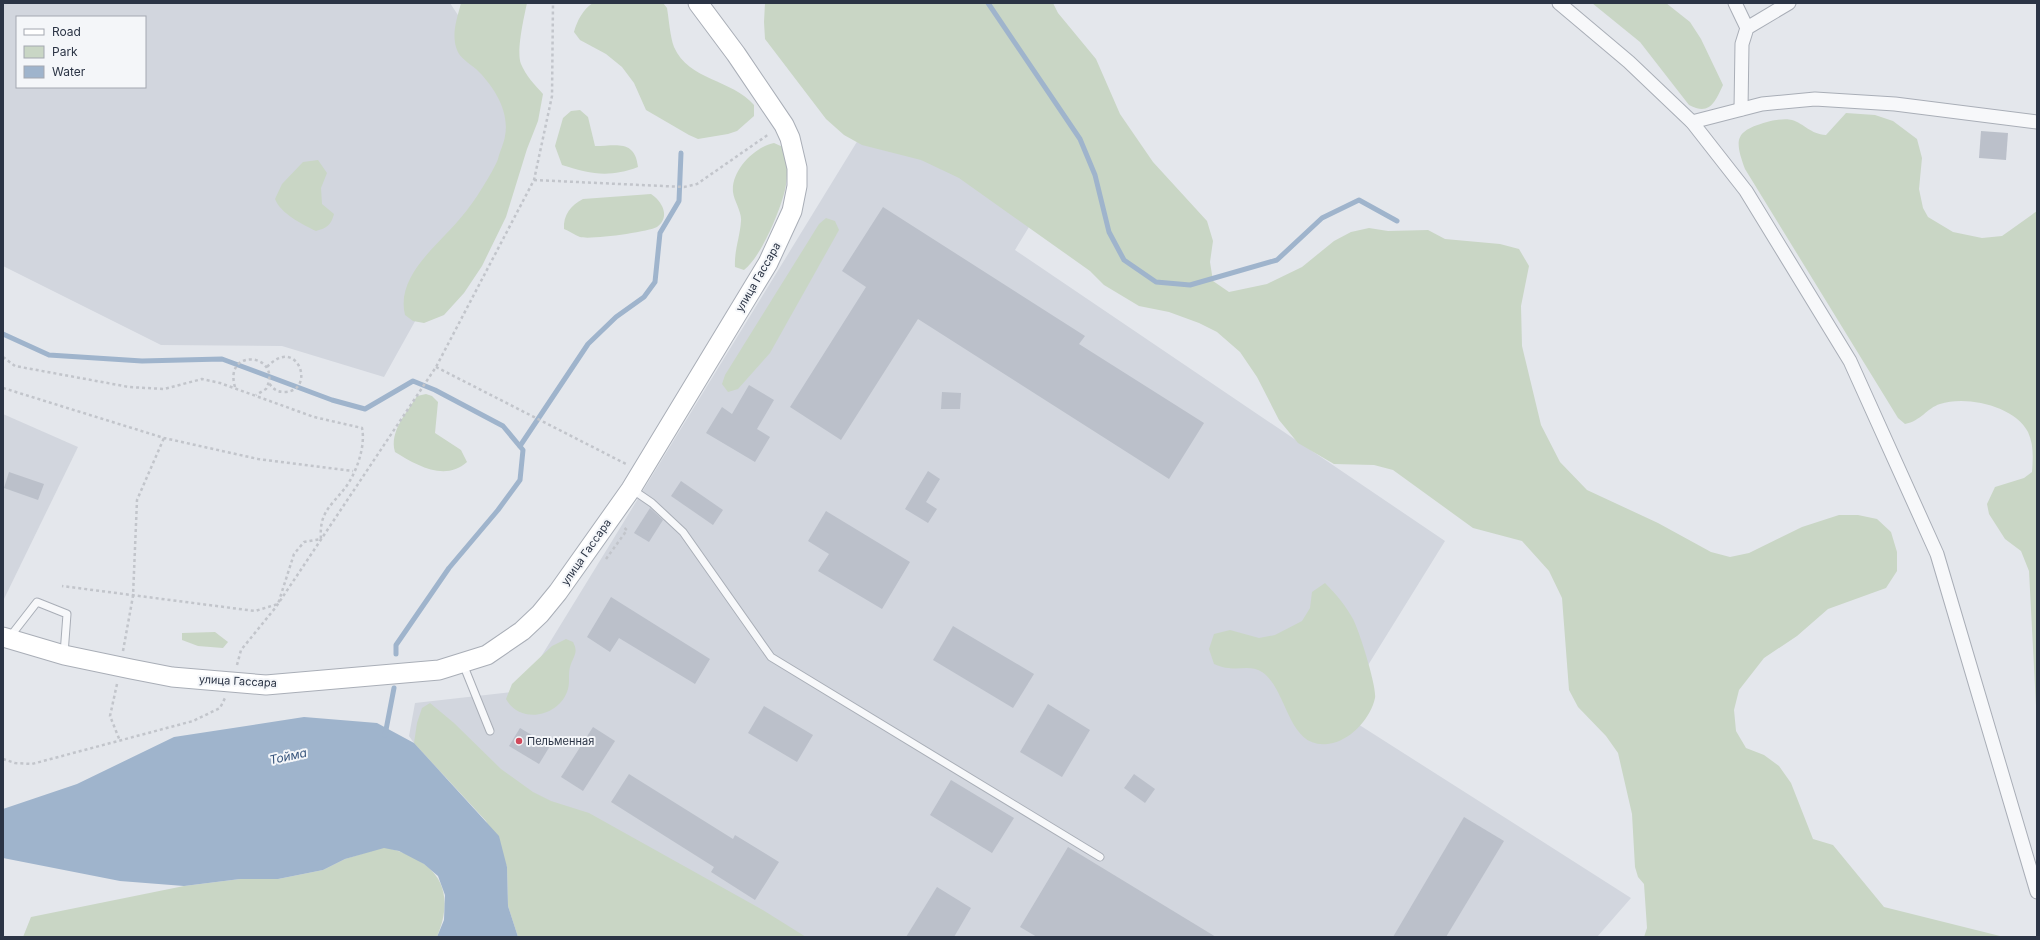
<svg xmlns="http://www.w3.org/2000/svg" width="2040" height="940" font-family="Inter,sans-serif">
<rect width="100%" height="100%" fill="#e4e7ec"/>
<g fill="#d2d6de" fill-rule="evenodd">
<path d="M3,3h447l77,117 -143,257 -102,-31 -121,-1 -158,-79zM17,17h128v70h-128z"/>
<path d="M874,114l158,108 -17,28 430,291 -106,171 292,186 -34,39h-858l-309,-171 -21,-30 6,-33 105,-12z"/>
<path d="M3,414l75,33 -75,154z"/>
</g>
<g fill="#c9d6c5">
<path d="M461,3h66c-3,14 -11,49 -6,61 5,12 14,21 22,30l-5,27 -11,28 -21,68 -24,49 -18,27 -20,22 -20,8 -11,-2 -8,-6c-10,-40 36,-72 58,-100 10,-11 30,-43 35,-56 2,-8 6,-16 7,-23 5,-25 -12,-51 -29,-67 -6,-5 -17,-12 -19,-19 -6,-16 0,-31 4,-47z"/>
<path d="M593,3h70l4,5c2,12 3,28 7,39 15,34 58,32 80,58v11l-17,15 -9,3 -30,5 -9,-4 -43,-25 -12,-27 -12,-16 -16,-13 -26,-14 -6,-8c3,-11 9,-23 19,-29z"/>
<path d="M765,3h288l5,10 38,46 24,55 33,48 54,59 6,20 -3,21 3,19 16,11 38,-8 35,-17 32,-26 17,-9 18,-4 19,3 40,-1 17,9 55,5 19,5 10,17 -8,40 1,40 19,79 19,37 27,28 71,33 53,29 19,5 19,-4 53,-26 37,-12h19l19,4 14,13 6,20v19l-11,17 -58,21 -31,27 -33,22 -25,32 -5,20 2,21 10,17 18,7 15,11 12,17 22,56 20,6 51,62 120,30h-360l3,-9 -3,-44 -6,-7 -3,-10 -3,-53 -14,-61 -12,-17 -28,-29 -9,-17 -7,-92 -13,-27 -27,-30 -49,-13 -80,-58 -19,-5 -40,-1 -36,-21 -19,-23 -22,-43 -17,-25 -23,-20 -18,-9 -30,-11 -30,-6 -35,-21 -14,-14 -131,-93 -38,-18 -59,-15 -18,-10 -18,-16 -61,-80 -1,-17z"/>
<path d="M1592,3h74l24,19 11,17 22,46c-8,17 -13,31 -34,20l-49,-63z"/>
<path d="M580,110l8,7 7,29c21,0 40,-7 43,21 -29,11 -48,7 -76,-2l-7,-19 8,-28 8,-7z"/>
<path d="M1846,113l29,2 18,6 24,18 5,19 -3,31 4,19 5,9 25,15 29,6 20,-2 35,-25v514l-8,-154 -8,-20 -16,-12 -16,-25 -2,-10 8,-17 29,-9 8,-6c1,-13 2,-27 -4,-40 -13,-26 -62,-37 -88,-28 -13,4 -19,17 -35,20l-7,-6 -153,-249c-11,-30 -10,-38 22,-47 6,-2 19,-4 25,-2 13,4 18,14 34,15z"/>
<path d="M774,143l9,4c5,13 5,30 2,43 -5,21 -24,67 -41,80l-9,-3c-1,-16 5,-30 6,-46 1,-9 -7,-20 -8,-29 -2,-21 21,-45 41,-49z"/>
<path d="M318,160l9,13 -6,15 1,16 12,10c-3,11 -7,14 -18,17 -14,-7 -35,-17 -41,-32l7,-15 21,-22z"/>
<path d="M651,194c11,7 20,23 6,33 -9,5 -67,13 -77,10 -5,-2 -11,-6 -16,-8 -1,-14 7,-24 19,-30z"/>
<path d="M826,218l9,3 4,9 -5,9 -64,114 -32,36 -10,3 -6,-8 3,-9 94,-151z"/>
<path d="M426,394l6,2 6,6 -3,31 26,17 6,12c-22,20 -51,3 -72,-10 -6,-21 12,-39 22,-56z"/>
<path d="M1325,583c11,11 21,23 28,36 6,11 24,68 22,79 -4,19 -22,40 -42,45 -46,11 -44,-53 -71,-71 -11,-7 -22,-2 -33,-4 -5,0 -10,-2 -15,-4l-5,-15 5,-15 16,-4 29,8 16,-3 27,-14 8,-13 2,-16z"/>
<path d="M215,632l13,10 -5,6 -25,-2 -16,-6v-7z"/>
<path d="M566,639l7,3c6,11 0,14 -3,25 -2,7 0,15 -2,22 -8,28 -48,36 -62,10l6,-15 40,-38z"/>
<path d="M430,703l24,20 47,46 32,23 18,9 38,12 172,96 45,28h-288l-10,-31 -1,-39 -21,-46 -72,-78 3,-20 5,-15z"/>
<path d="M384,847c50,12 74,39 53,90h-414l8,-20 153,-31 56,-7h38l45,-9 22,-11z"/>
</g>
<path fill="#9fb4cc" d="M304,717l73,6 37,20 85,93 8,31 1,39 10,31h-81l7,-17 1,-25 -7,-19 -14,-12 -25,-13 -15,-3 -39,11 -22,11 -45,9h-38l-56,7 -64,-5 -117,-23v-49l74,-25 97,-47z"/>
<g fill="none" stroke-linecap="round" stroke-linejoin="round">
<g stroke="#9fb4cc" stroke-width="5">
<path d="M988,3l92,136 15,36 14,57 15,28 32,22 34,3 87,-25 45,-42 37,-18 38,21"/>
<path d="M3,334l46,21 93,6 80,-2 110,41 33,9 48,-28 22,9 68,36 20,24 -3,30 -22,30 -49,58 -53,77v9"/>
<path d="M520,446l68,-102 28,-27 28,-20 11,-15 5,-49 19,-32 2,-48"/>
<path d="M385,735l9,-47"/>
</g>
</g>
<g fill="#bbc0ca">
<path d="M1981,131l27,2 -2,27 -27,-2z"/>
<path d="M883,207l202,129 -6,8 125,79 -35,56 -251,-160 -77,121 -51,-33 76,-120 -24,-16z"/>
<path d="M749,385l25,15 -17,29 13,8 -15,25 -49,-29 16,-26 10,7z"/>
<path d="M942,392l19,1 -1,16h-19z"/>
<path d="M928,471l12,8 -14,23 11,7 -9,14 -23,-14z"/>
<path d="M9,472l35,12 -6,16 -34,-12z"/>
<path d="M681,481l42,29 -10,15 -42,-29z"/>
<path d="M650,508l13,12 -14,22 -15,-9z"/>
<path d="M826,511l84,51 -28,47 -64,-38 11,-17 -21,-13z"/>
<path d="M611,597l99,62 -15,25 -76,-46 -9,14 -23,-15z"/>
<path d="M953,626l81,48 -21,34 -80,-48z"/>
<path d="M1048,704l42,26 -28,47 -42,-25z"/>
<path d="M764,706l49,29 -16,27 -49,-29z"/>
<path d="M593,727l22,14 -32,50 -22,-14z"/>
<path d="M520,728l30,18 -11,18 -30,-18z"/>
<path d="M629,774l104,65 2,-4 44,27 -24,38 -44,-28 3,-5 -103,-65z"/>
<path d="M1134,774l21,15 -10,14 -21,-15z"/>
<path d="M951,780l63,38 -22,35 -62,-38z"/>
<path d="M1464,817l40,24 -58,96h-53z"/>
<path d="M1068,847l148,90h-179l-17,-10z"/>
<path d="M937,887l34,21 -17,29h-48z"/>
</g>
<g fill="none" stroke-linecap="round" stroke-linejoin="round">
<defs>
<g id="service">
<path d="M633,490l19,13 31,29 88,125 329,200"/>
<path d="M9,638l28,-36 30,12 -3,40"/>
<path d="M463,664l27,67"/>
</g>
<g id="minor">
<path d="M1559,3l70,59 63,60 54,69 104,170 87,193 100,338"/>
<path d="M1735,3l12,25"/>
<path d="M1741,109l1,-65 5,-16 42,-25"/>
<path d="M1692,122l70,-18 53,-5 80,5 142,18"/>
</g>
<path id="secondary" d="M3,637l61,18 67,14 41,8 94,8 173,-15 48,-15 35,-24 18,-17 18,-22 73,-103 137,-226 24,-52 5,-25v-18l-7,-30 -6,-13 -48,-71 -38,-51"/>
</defs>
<use href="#service" stroke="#a9aeb7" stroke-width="9"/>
<use href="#minor" stroke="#a9aeb7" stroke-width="15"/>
<use href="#secondary" stroke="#a9aeb7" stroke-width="21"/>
<g stroke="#c2c5cb" stroke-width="2.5" stroke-dasharray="3 3" stroke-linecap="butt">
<path d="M534,180l150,7 13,-3 72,-50"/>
<path d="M3,357l12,9 114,21 35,2 38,-10 18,4 94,34 48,11c4,18 -6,46 -17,60 -15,19 -26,25 -24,51l-17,3 -10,12 -16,50 -23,7 -193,-25"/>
<path d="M267,367c31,-33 50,25 17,25 -7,0 -11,-3 -15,-9"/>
<path d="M436,367l190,97"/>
<path d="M235,387c-12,-41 49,-33 31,2l-10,6"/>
<path d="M3,388l161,50 94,21 95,12"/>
<path d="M606,559l21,-29 -4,-3"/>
<path d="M123,651l10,-55 4,-96 27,-62"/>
<path d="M237,665l4,-15 35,-43 160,-240 98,-187 18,-84 1,-93"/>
<path d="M117,684l-7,32 10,25"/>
<path d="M3,759l12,4 17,1 161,-43 27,-13 5,-10"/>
</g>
<use href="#service" stroke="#f7f8fa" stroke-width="7"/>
<use href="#minor" stroke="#f7f8fa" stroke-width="13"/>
<use href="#secondary" stroke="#fff" stroke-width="19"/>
</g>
<circle fill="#d1495b" stroke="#f4f6f9" stroke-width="1.5" cx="519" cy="741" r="4"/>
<g text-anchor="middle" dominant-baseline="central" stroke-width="4" stroke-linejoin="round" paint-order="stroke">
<g font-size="11" fill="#2b3445" stroke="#f4f6f9">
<text transform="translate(758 277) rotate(-60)">улица Гассара</text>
<text transform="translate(586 552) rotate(-55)">улица Гассара</text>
<text transform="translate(238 681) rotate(3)">улица Гассара</text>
</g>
<g font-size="11" fill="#2b3445" stroke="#f4f6f9" text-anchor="start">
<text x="527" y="741">Пельменная</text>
</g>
<g font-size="12" font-style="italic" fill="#34527a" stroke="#f4f6f9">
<text transform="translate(288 756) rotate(-12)">Тойма</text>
</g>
</g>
<rect width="2040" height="940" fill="none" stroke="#2b3445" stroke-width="8"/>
<rect x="16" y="16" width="130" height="72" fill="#f4f6f9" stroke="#a4a8b1"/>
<rect x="24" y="29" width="20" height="6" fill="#ffffff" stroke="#a4a8b1"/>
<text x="52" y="36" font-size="12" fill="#2b3445">Road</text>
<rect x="24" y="46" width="20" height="12" fill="#c9d6c5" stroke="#a4a8b1"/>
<text x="52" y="56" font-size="12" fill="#2b3445">Park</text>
<rect x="24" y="66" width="20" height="12" fill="#9fb4cc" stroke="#a4a8b1"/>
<text x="52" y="76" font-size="12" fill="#2b3445">Water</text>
</svg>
